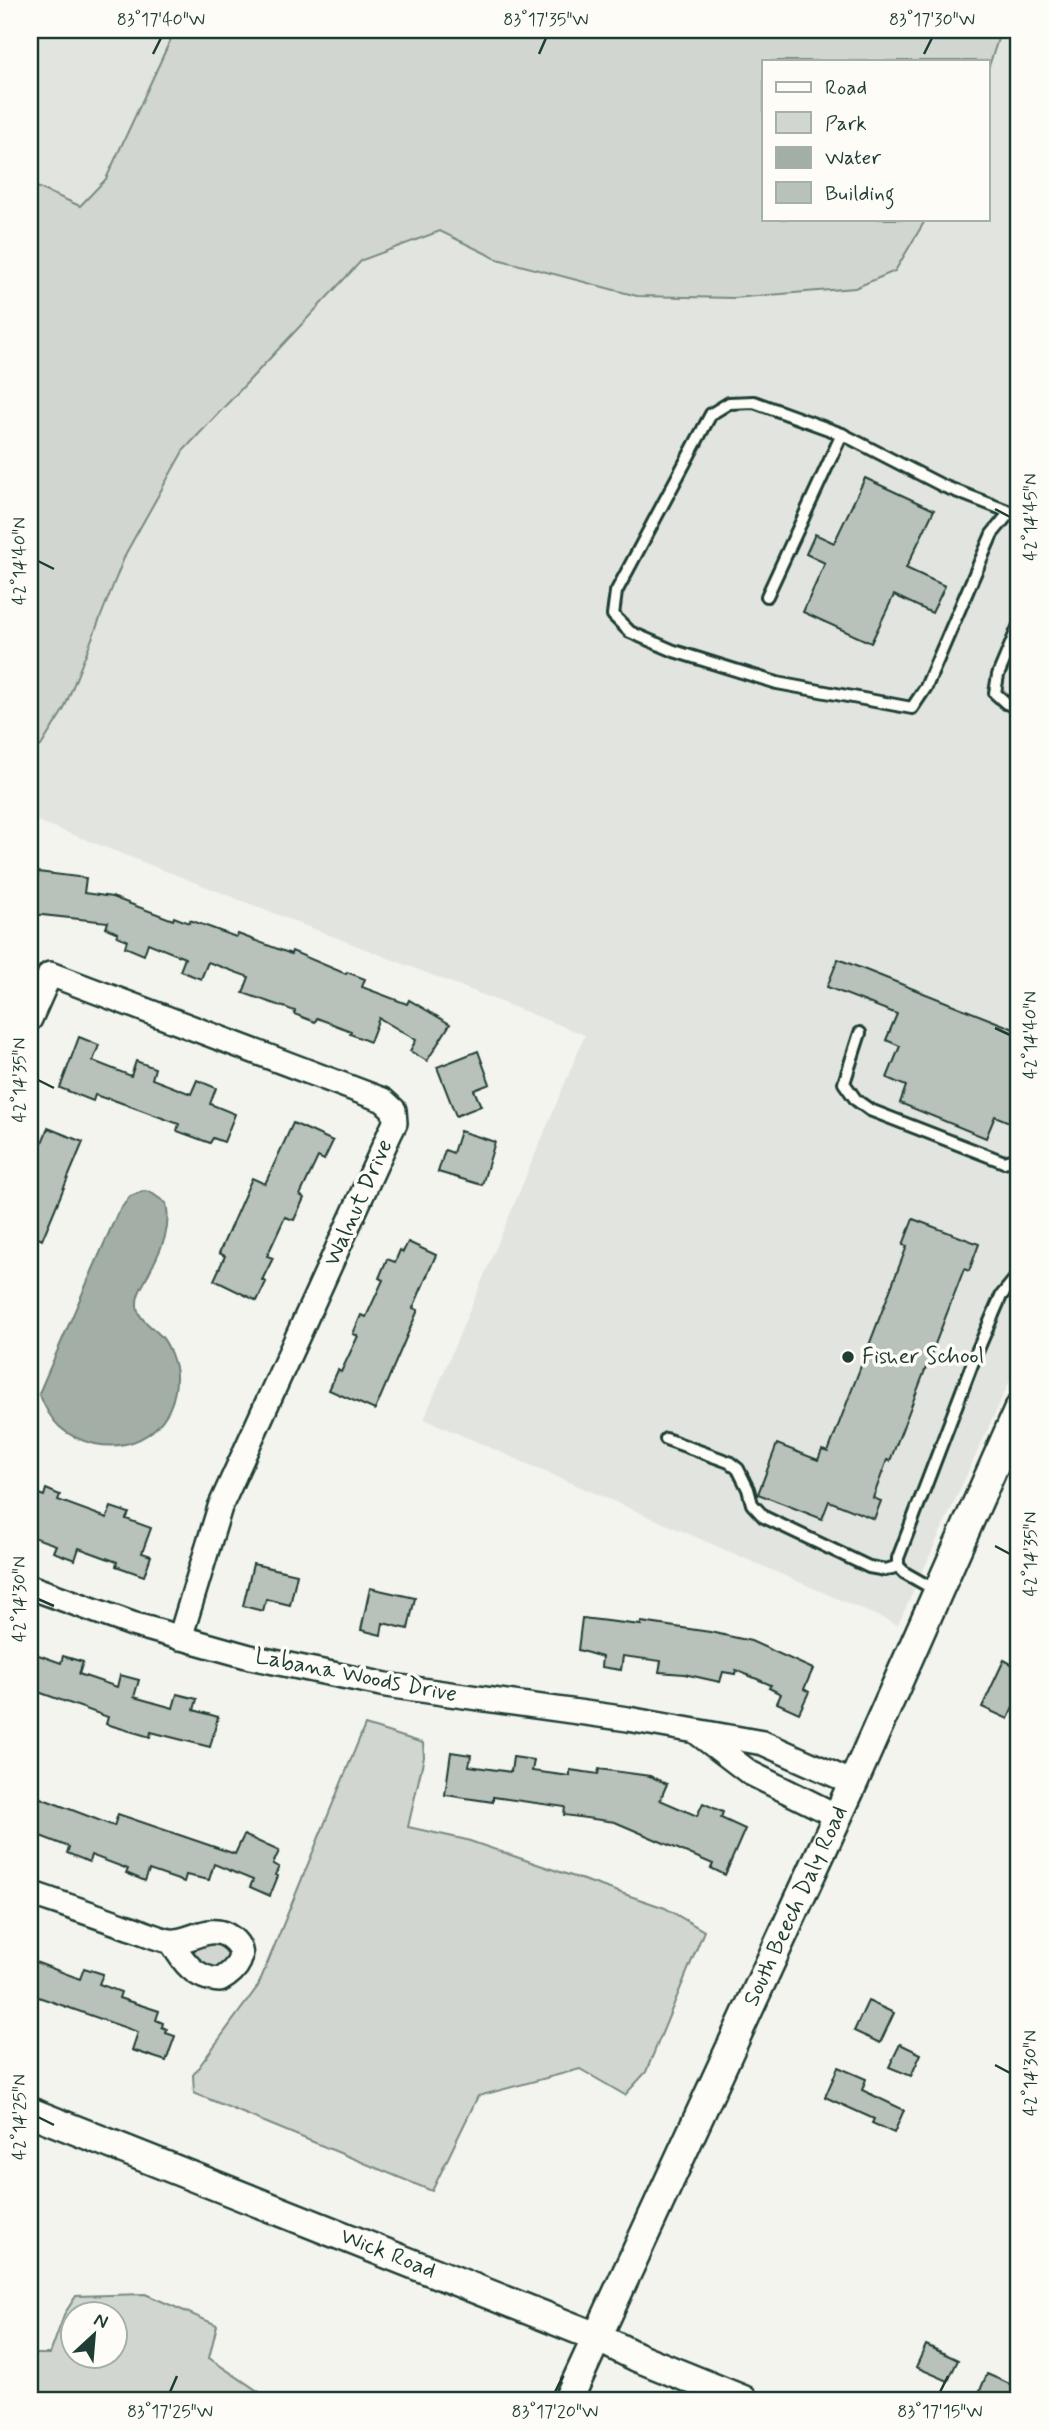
<svg xmlns="http://www.w3.org/2000/svg" width="1049" height="2430" font-family="Mynerve,sans-serif">
<rect width="100%" height="100%" fill="#f4f4ef"/>
<filter id="ink" filterUnits="userSpaceOnUse"><feTurbulence type="fractalNoise" baseFrequency=".0143" numOctaves="2"/><feDisplacementMap in="SourceGraphic" scale="14" xChannelSelector="R" yChannelSelector="G"/><feConvolveMatrix kernelMatrix="1 2 1 2 8 2 1 2 1" color-interpolation-filters="sRGB"/></filter>
<g filter="url(#ink)">
<path fill="#e2e5df" fill-rule="evenodd" d="M30,30h989v1331l-121,264 -474,-206 161,-384 -555,-217zM764,61h224v158h-224z"/>
<g fill="#d1d6d1" stroke="#788a82" stroke-width="2" fill-rule="evenodd">
<path d="M175,30h826l-13,39v-8h-224v158h162l-31,52 -40,17 -121,10 -97,-2 -140,-37 -57,-28 -78,29 -179,191 -57,102 -62,156 -23,37 -11,5v-567l50,22 26,-27z"/>
<path d="M365,1725l58,18 1,14 -16,70 59,13 198,68 39,23 -58,141 -21,23 -45,-26 -102,27 -46,95 -238,-98 -1,-18 65,-89z"/>
<path d="M209,1941c21,5 27,20 4,29l-14,-8 -5,-10 2,-5z"/>
<path d="M145,2294l72,31 -8,33 62,42h-241v-46h20l15,-41 11,-17zM74,2314h42v42h-42z"/>
</g>
<path fill="#a3aea7" stroke="#6e8179" stroke-width="2" d="M144,1191l6,1 16,11c7,30 -9,53 -22,80 -3,5 -7,14 -7,20 -1,16 15,23 24,33 8,9 15,29 15,40 1,47 -37,77 -81,68 -31,-7 -45,-22 -56,-51l78,-179 13,-18z"/>
<g fill="#b9c1bb" stroke="#1f3d34" stroke-width="2">
<path d="M865,478l69,32 -28,58 39,18 -13,27 -38,-18 -23,48 -68,-31 22,-49 -19,-9 9,-20 19,9z"/>
<path d="M38,872l48,6 -2,15 28,4 61,23 1,-3 15,6 1,-3 46,17 2,-3 53,20 1,-3 54,23 1,-2 18,7 -3,8 45,17 2,-4 41,24 -23,37 -17,-10 6,-11 -37,-22 -9,24 -20,-8 1,-3 -34,-13 -2,4 -21,-8 1,-3 -52,-18 6,-16 -41,-15 -7,17 -21,-8 5,-13 -37,-15 -4,12 -19,-8 2,-7 -10,-4 1,-3 -12,-5 2,-6 -75,-8z"/>
<path d="M838,959l181,72v95l-24,-10 -9,22 -86,-35 6,-17 -19,-8 13,-32 -14,-6 11,-26 -70,-27z"/>
<path d="M79,1037l20,8 -6,16 38,15 5,-15 19,7 -3,11 39,15 6,-14 19,8 -6,16 25,10 -11,28 -11,-4 -3,5 -33,-12 2,-7 -71,-26 -1,1 -12,-4 -2,6 -33,-13z"/>
<path d="M478,1051l12,33 -16,6 7,16 -25,10 -19,-49z"/>
<path d="M293,1123l40,18 -9,19 -6,-3 -18,38 4,3 -10,22 -9,-3 -18,39 6,2 -11,22 4,2 -9,19 -43,-21 11,-24 -6,-3 33,-75 13,6z"/>
<path d="M48,1128l35,14 -41,98 -12,-6v-86l8,4z"/>
<path d="M460,1131l35,11 -13,43 -44,-13 7,-22 8,3z"/>
<path d="M913,1219l66,25 -10,27 -5,-2 -74,192 -3,-1 -14,38 8,3 -7,18 -45,-18 -7,18 -64,-25 19,-50 41,16 4,-10 6,2 79,-206 -4,-1z"/>
<path d="M408,1242l28,13 -23,53 5,2 -43,100 -46,-20 9,-20 3,2 17,-36 -5,-2 8,-19 5,2 17,-37 -4,-2 8,-19 8,3 5,-12 3,2z"/>
<path d="M46,1489l14,6 -2,5 49,18 4,-11 18,6 -3,6 25,9 -9,25 9,3 -7,20 -28,-10 1,-4 -38,-14 -4,12 -22,-8 3,-7 -26,-9v-45l14,5z"/>
<path d="M253,1564l44,10 -7,31 -24,-6 -3,12 -20,-5z"/>
<path d="M370,1588l45,10 -7,31 -25,-6 -2,12 -20,-5z"/>
<path d="M582,1618l59,7v-3l69,10 41,9 62,28 -9,20 5,3 -10,21 -22,-10 4,-9 -12,-6 2,-3 -35,-15 -1,4 -12,-2 -3,10 -36,-8 -25,-2 2,-11 -38,-5 -2,14 -20,-3 1,-10 -24,-7z"/>
<path d="M30,1652l31,11 2,-7 20,6 -4,12 38,13 3,-12 19,5 -5,17 39,11 4,-14 20,5 -3,11 24,7 -8,30 -59,-15 -1,5 -44,-13 2,-7 -78,-28z"/>
<path d="M1004,1660l15,8v26l-11,25 -26,-12z"/>
<path d="M451,1752l20,3 -2,11 42,6 2,-15 21,3 -2,11 38,5v-6l28,4 1,-5 51,7 17,8 -7,16 37,16 6,-13 20,9 -2,6 24,11 -20,46 -14,-7 2,-4 -98,-42 -51,-7 1,-8 -72,-10v5l-48,-7z"/>
<path d="M30,1794l84,32 4,-12 117,40 9,-19 35,16 -6,13 6,3 -4,8 3,1 -8,20 -20,-9 3,-7 -39,-16 -5,16 -23,-5 -2,7 -35,-12 -4,11 -19,-8 2,-4 -37,-14 -2,7 -22,-9 2,-6 -39,-15z"/>
<path d="M30,1960l50,19 4,-11 19,6 -4,10 22,8 -2,6 40,13 -3,9 7,3 -1,4 5,2 -1,4 9,3 -9,25 -34,-11 6,-18 -108,-38z"/>
<path d="M868,2001l26,12 -14,30 -26,-12z"/>
<path d="M900,2044l21,10 -10,22 -22,-9z"/>
<path d="M838,2067l28,12 -4,11 42,20 -10,23 -22,-10 2,-4 -49,-22z"/>
<path d="M926,2345l32,15 -10,21 -32,-14z"/>
<path d="M987,2374l32,14 -5,12h-24l-12,-5z"/>
</g>
<g fill="none" stroke-linecap="round" stroke-linejoin="round">
<defs>
<g id="service">
<path d="M1010,512l-18,22 -66,153 -14,21 -135,-25 -103,-32 -44,-19 -17,-17 3,-23 95,-178 18,-11 25,-1 88,32 101,52 67,26 9,1"/>
<path d="M767,596l75,-162"/>
<path d="M1019,625l-21,50 -3,18 11,10 13,5"/>
<path d="M860,1033l-16,50 12,17 14,10 134,52 15,-4"/>
<path d="M666,1439l63,23 9,7 10,20 4,15 12,13 105,50 17,3 12,-4"/>
<path d="M937,1591l-32,-18 -7,-7v-8l78,-204 25,-58 18,-22"/>
</g>
<g id="minor">
<path d="M30,1019l20,-45 333,126 11,10 1,13 -5,10 -170,374 -40,131"/>
<path d="M30,1587l102,37 118,33 136,28 242,34 135,24 90,40"/>
<path d="M699,1734l51,39 87,43"/>
<path d="M30,1893c32,11 65,22 98,34 13,4 27,11 41,14 20,3 41,-20 62,-3 20,16 5,33 -11,42 -25,-1 -37,-18 -49,-39"/>
</g>
<g id="tertiary">
<path id="s1" d="M30,2112l567,225 40,20 106,43"/>
<path id="s2" d="M568,2400l285,-617 166,-374"/>
</g>
</defs>
<use href="#service" stroke="#1f3d34" stroke-width="16"/>
<use href="#minor" stroke="#1f3d34" stroke-width="28"/>
<use href="#tertiary" stroke="#1f3d34" stroke-width="33"/>
<use href="#service" stroke="#fdfcf7" stroke-width="10"/>
<use href="#minor" stroke="#fdfcf7" stroke-width="23"/>
<use href="#tertiary" stroke="#fdfcf7" stroke-width="28"/>
</g>
</g>
<path fill="none" stroke="#1f3d34" stroke-width="2.5" d="M153,54l8,-16M539,54l7,-16M924,54l8,-16M995,509l15,8M38,561l16,8M995,1028l15,7M38,1080l16,8M995,1546l15,8M38,1599l16,7M995,2065l15,8M38,2117l16,8M170,2392l7,-16M555,2392l8,-16M940,2392l8,-16"/>
<circle fill="#1f3d34" stroke="#fdfcf7" stroke-width="2.5" cx="848" cy="1357" r="7"/>
<g text-anchor="middle" dominant-baseline="central" stroke-width="7" stroke-linejoin="round" paint-order="stroke">
<g font-size="23" fill="#1f3d34" stroke="#fdfcf7">
<text transform="translate(359 1203) rotate(-66)">Walnut Drive</text>
<text transform="translate(356 1676) rotate(11)">Labana Woods Drive</text>
<text stroke="none"><textPath href="#s2" startOffset="544">South Beech Daly Road</textPath></text>
<text stroke="none"><textPath href="#s1" startOffset="385">Wick Road</textPath></text>
</g>
<g font-size="23" fill="#1f3d34" stroke="#fdfcf7" text-anchor="start">
<text x="862" y="1357">Fisher School</text>
</g>
</g>
<rect width="1049" height="2430" fill="none" stroke="#fdfcf7" stroke-width="77"/>
<rect x="762" y="60" width="228" height="161" fill="#fdfcf7" stroke="#a4b0a9" stroke-width="2"/>
<rect x="776" y="82" width="35" height="10" fill="#fdfcf7" stroke="#a4b0a9" stroke-width="2"/>
<text x="825" y="94" font-size="21" fill="#1f3d34">Road</text>
<rect x="776" y="112" width="35" height="21" fill="#d1d6d1" stroke="#a4b0a9" stroke-width="2"/>
<text x="825" y="130" font-size="21" fill="#1f3d34">Park</text>
<rect x="776" y="147" width="35" height="21" fill="#a3aea7" stroke="#a4b0a9" stroke-width="2"/>
<text x="825" y="164" font-size="21" fill="#1f3d34">Water</text>
<rect x="776" y="182" width="35" height="21" fill="#b9c1bb" stroke="#a4b0a9" stroke-width="2"/>
<text x="825" y="200" font-size="21" fill="#1f3d34">Building</text>
<g transform="translate(94 2335) rotate(26)"><circle r="33" fill="#fdfcf7" stroke="#a4b0a9" stroke-width="2"/>
<path d="M0-5L12 26L0 18L-12 26Z" fill="#1f3d34"/>
<text y="-10" font-size="19" font-weight="bold" text-anchor="middle" fill="#1f3d34">N</text>
</g>
<rect x="38" y="38" width="972" height="2354" fill="none" stroke="#1f3d34" stroke-width="2.5"/>
<g font-size="18" text-anchor="middle" fill="#1f3d34">
<text x="161" y="25">83°17'40"W</text>
<text x="546" y="25">83°17'35"W</text>
<text x="932" y="25">83°17'30"W</text>
<text transform="translate(1030 517) rotate(-90)" y="6">42°14'45"N</text>
<text transform="translate(19 561) rotate(-90)" y="6">42°14'40"N</text>
<text transform="translate(1030 1035) rotate(-90)" y="6">42°14'40"N</text>
<text transform="translate(19 1080) rotate(-90)" y="6">42°14'35"N</text>
<text transform="translate(1030 1554) rotate(-90)" y="6">42°14'35"N</text>
<text transform="translate(19 1599) rotate(-90)" y="6">42°14'30"N</text>
<text transform="translate(1030 2073) rotate(-90)" y="6">42°14'30"N</text>
<text transform="translate(19 2117) rotate(-90)" y="6">42°14'25"N</text>
<text x="170" y="2417">83°17'25"W</text>
<text x="555" y="2417">83°17'20"W</text>
<text x="940" y="2417">83°17'15"W</text>
</g>
</svg>
